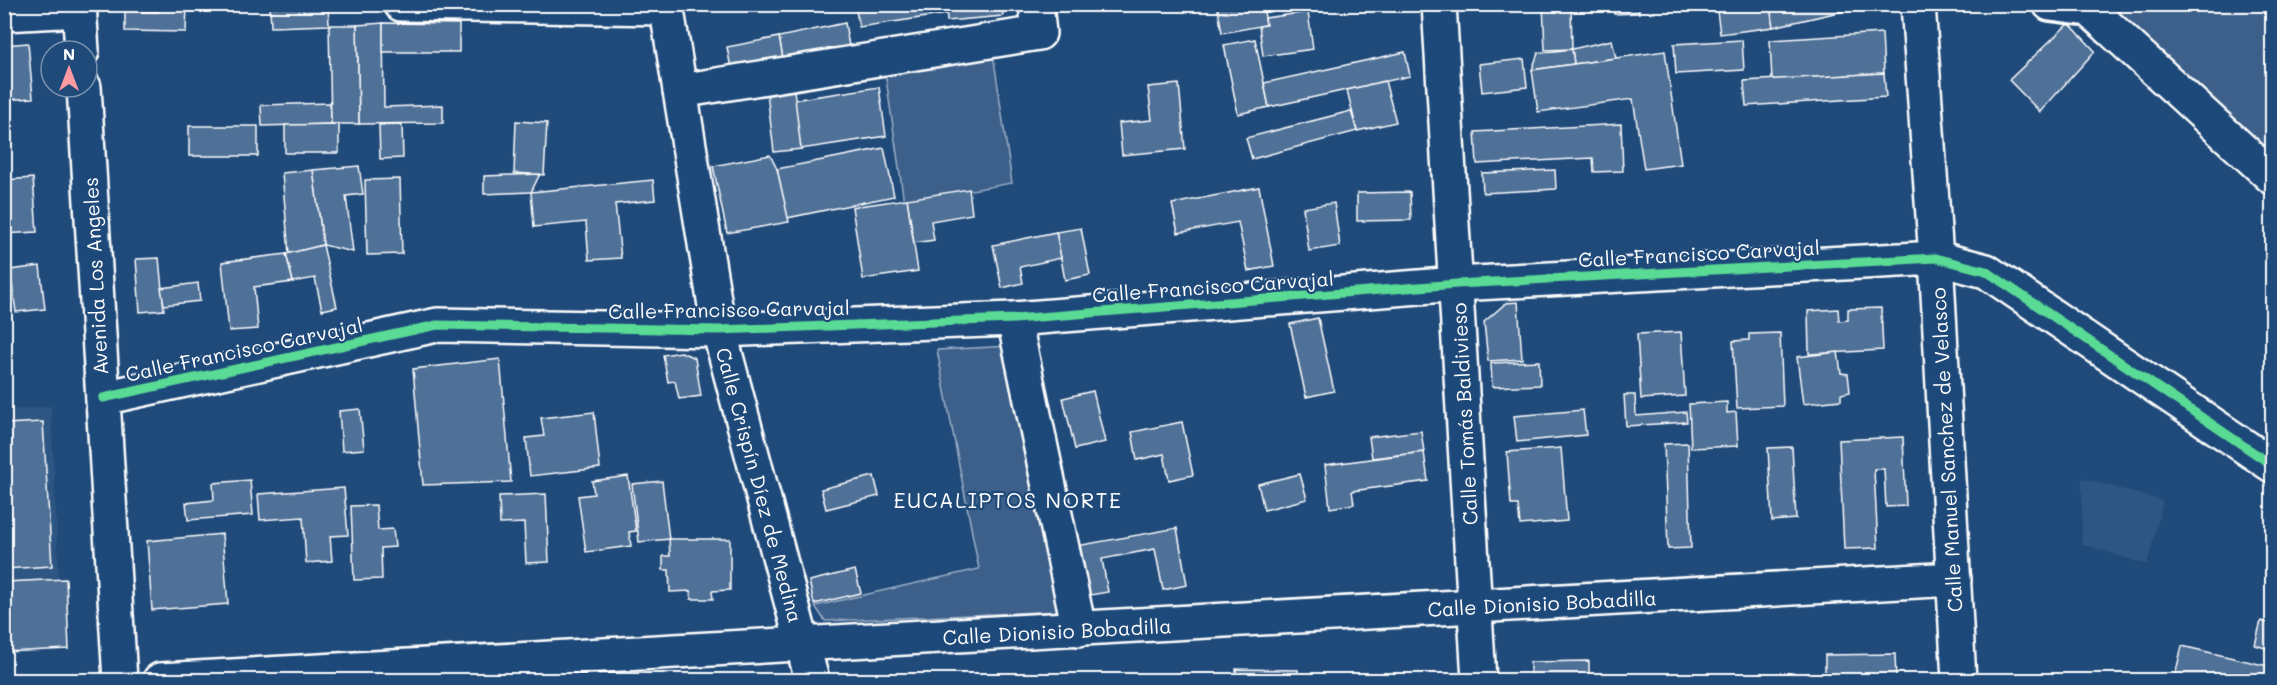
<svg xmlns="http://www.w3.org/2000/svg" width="2277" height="685" font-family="Mali,sans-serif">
<rect width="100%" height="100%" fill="#1f4a7a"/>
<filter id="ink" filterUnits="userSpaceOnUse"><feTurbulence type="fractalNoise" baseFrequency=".0167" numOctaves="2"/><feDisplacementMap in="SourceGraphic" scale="12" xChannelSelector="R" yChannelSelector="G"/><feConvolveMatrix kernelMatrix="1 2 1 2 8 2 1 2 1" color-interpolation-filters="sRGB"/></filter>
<g filter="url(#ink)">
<g fill="#2e5683">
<path d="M4,392l5,18 42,-4 11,241 -57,4z"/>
<path d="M2082,478l81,23 -16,64 -65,-21z"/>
</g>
<g fill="#3c618b" stroke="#9eb0c5" stroke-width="1.5">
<path d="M2105,5h167v150z"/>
<path d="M993,53l19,130 -108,19 -19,-130z"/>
<path d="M1010,346l55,265 -240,10 -10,-15 164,-37 -42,-219z"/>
</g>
<g fill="#507197" stroke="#fff" stroke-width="1.5">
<path d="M158,4h29l-1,28 -61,-1v-20l33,1z"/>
<path d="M855,4h91l1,10 -88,13z"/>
<path d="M946,4h56l1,12 -56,5z"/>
<path d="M1217,4h46l3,21 -44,8z"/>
<path d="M1543,4h28l1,45 -27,1z"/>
<path d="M1614,4h25v9l-25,1z"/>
<path d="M1763,4h7l3,23 -53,7 -3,-23z"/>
<path d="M1770,4h104l-101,23z"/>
<path d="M328,5l1,20 -58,2 -1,-20z"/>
<path d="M1308,12l5,37 -50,7 -4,-30 7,-1 -1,-7z"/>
<path d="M383,23l1,84 59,-2v18l-84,1 -2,-99z"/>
<path d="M383,23l76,1v28h-76z"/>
<path d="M845,23l5,29 -66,13 -5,-28z"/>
<path d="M2069,23l26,28 -55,61 -31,-32z"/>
<path d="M329,25h28l2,99h-28z"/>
<path d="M1882,33l2,40 -112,7 -2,-40z"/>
<path d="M779,37l5,27 -52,10 -5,-27z"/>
<path d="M1255,39l14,68 -31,7 -14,-69z"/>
<path d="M1612,40l4,18 -42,6 -2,-15z"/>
<path d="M1742,40l2,30 -68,4 -2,-30z"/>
<path d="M28,43l5,55 -29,2v-55z"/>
<path d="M1572,49l2,15 -42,6 6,-17z"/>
<path d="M1665,51l16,113 -37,5 -11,-70 -95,13 -6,-42z"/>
<path d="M1405,52l5,24 -141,31 -5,-24z"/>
<path d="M1524,59l3,28 -45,5 -3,-28z"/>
<path d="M1884,73l2,24 -140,9 -2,-25z"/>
<path d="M1385,81l11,41 -39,9 -10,-41z"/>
<path d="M1179,84l6,65 -63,6 -3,-32 33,-3 -4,-33z"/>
<path d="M879,87l7,49 -85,13 -8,-49z"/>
<path d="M794,90l7,59 -27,3 -7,-59z"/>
<path d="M330,103l1,21 -69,2 -1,-21z"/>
<path d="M1351,111l6,20 -105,28 -6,-21z"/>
<path d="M516,121l31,2 -3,52 -30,-2z"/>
<path d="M339,124v29h-54v-28z"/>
<path d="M402,124l1,34 -23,1 -1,-34z"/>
<path d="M1621,124l2,47 -29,1 -1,-14 -116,6 -2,-32z"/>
<rect x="189" y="126" width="69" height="30"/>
<path d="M884,148l10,48 -107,22 -10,-49z"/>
<path d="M770,155l7,14 12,53 -62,11 -14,-67z"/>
<path d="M359,166l4,28 -17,2 7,56 -30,-7 -10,-75z"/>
<path d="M313,170l10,75 -34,9 -7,-81z"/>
<path d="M1555,170l1,19 -73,4 -1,-20z"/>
<path d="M540,174l-9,18 -47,2v-18z"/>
<path d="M33,178l4,54 -33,2v-54z"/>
<path d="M400,179l2,75 -35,1 -2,-75z"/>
<path d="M653,180l2,20 -40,4 6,54 -32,2 -3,-38 -52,5 -3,-35z"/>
<path d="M1259,187l15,79 -26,5 -10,-49 -60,11 -6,-29z"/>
<path d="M969,189l3,25 -41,7 3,19 -20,3 -7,-44z"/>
<path d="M1410,192l1,28 -54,1v-28z"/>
<path d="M907,199l11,72 -55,8 -11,-72z"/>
<path d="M1334,203l6,43 -31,5 -6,-43z"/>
<path d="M1081,228l9,47 -25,5 -9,-48z"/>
<path d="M1056,232l5,26 -41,9 3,16 -21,5 -9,-43z"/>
<path d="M4,234l9,55 -9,1z"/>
<path d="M323,245l14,62 -15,3 -7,-32 -22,4 -7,-28z"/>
<path d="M286,254l7,28 -39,5 4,42 -29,2 -7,-69z"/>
<path d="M159,258l5,52 -24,2 -4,-53z"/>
<path d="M40,266l5,43 -29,3 -6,-42z"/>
<path d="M198,283l2,18 -36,4 -3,-17z"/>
<path d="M1518,302l4,57 -34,2 -4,-39 22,-19z"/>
<path d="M1881,308l2,42 -74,4 -1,-43 30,-2 1,12 9,-1v-11z"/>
<path d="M1318,318l16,73 -28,6 -16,-73z"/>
<path d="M1681,332l4,64 -44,3 -4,-65z"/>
<path d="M1780,333l3,73 -46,2 -4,-67 16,-1v-6z"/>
<path d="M681,352l14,6 6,38 -22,3 -4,-18 -7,1 -5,-27z"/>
<path d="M1838,352l3,21 7,1 2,18 -9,2v6l-38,4 -6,-47z"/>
<path d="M500,359l11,123 -88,3 -10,-116z"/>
<path d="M1539,361l1,24 -48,2 -1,-24z"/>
<path d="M1093,391l12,51 -30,7 -12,-51z"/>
<path d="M1624,395h11l1,21 50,-4 1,10 -61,4z"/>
<path d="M1727,402v11l9,-1 2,34 -47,2 -2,-44z"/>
<path d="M360,409l4,40 -22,2 -3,-40z"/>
<path d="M1583,410l3,25 -69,7 -3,-26z"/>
<path d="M594,412l6,56 -70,8 -4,-38 18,-2 -3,-18z"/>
<path d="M43,422l9,144 -48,3v-145z"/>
<path d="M1182,422l11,53 -24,5 -5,-26 -27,6 -5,-28z"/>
<path d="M1421,431l3,21 -52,6 -3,-21z"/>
<path d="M1903,437l3,69 -20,1 -2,-38h-10l4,79 -34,1 -5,-109z"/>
<path d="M1688,443l3,105 -23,1 -4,-105z"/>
<path d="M1792,447l4,72 -24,2 -4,-73z"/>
<path d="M1561,448l6,73 -47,4 -2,-20h-7l-4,-53z"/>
<path d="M1424,452l4,29 -76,10 2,13 -24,4 -5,-43z"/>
<path d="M1300,474l7,25 -43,11 -6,-26z"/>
<path d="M628,476l8,55 -7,1 2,14 -45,6 -8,-56 16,-2 -2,-13z"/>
<path d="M874,476l5,20 -53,13 -5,-20z"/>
<path d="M250,480l3,35 -65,5 -2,-17 28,-3 -1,-17z"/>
<path d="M662,481l7,58 -30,3 -7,-58z"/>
<path d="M344,488l4,47 -18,1 2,25 -26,2 -3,-46 -43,3 -2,-26z"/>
<path d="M546,494l3,68 -23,1 -2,-40 -24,1 -1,-28z"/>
<path d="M376,505l2,25 15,-1 2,18 -14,1 1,31 -28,1 -3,-74z"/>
<path d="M1177,528l10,57 -24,5 -8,-41 -53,10 6,33 -23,4 -9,-50z"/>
<path d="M222,534l6,70 -76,6 -5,-69z"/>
<path d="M669,539h61v51l-18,1 1,8h-22v-8l-21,1 -1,-22h-6v-14h7z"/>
<path d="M855,570l6,23 -47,11 -5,-23z"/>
<path d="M66,579l3,70 -65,3v-70z"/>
<path d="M2261,621l11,3v26l-17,-5z"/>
<path d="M2182,646l90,21v13h-98z"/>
<path d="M1895,654l1,26h-71v-25z"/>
<path d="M1589,661v19h-59v-18z"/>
<path d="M1236,669l62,1v10h-62z"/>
</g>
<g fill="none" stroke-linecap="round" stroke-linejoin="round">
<defs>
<g id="minor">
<path d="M401,4l266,4"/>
<path d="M666,4l53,326 93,350"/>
<path d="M1439,4l40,676"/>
<path d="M1918,4l18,254 23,422"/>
<path d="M2050,4l39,5 183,168"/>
<path d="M4,14l76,-4"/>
<path d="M680,91l359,-58 -3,-29"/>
<path d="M1014,319l65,310"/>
<path d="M103,398l334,-73 282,5 295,-11 443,-35 479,-26 50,13 286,194"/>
<path d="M160,680l1794,-101"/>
</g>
<g id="major">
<path d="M79,4l3,47"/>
<path d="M84,87l36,593"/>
</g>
</defs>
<use href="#minor" stroke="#fff" stroke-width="38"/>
<use href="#major" stroke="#fff" stroke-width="38"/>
<use href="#minor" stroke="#1f4a7a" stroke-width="33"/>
<use href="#major" stroke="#1f4a7a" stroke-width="33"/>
<defs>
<path id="cycleway" d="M103,398l334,-73 282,5 295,-11 443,-35 479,-26 50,13 286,194"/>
</defs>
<use href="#cycleway" stroke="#1f4a7a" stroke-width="13"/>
<use href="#cycleway" stroke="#5adb95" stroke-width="9"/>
</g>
</g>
<g text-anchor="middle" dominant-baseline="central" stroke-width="4.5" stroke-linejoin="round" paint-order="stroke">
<g font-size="20" fill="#fff" stroke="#1f4a7a">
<text transform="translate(1699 253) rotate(-3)">Calle Francisco Carvajal</text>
<text transform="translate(95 276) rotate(-93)">Avenida Los Angeles</text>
<text transform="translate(1213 286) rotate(-4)">Calle Francisco Carvajal</text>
<text transform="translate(729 309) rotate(-1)">Calle Francisco Carvajal</text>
<text transform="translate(244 349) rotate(-12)">Calle Francisco Carvajal</text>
<text transform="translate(1464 414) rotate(-93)">Calle Tomás Baldivieso</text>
<text transform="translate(1946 450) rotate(-93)">Calle Manuel Sanchez de Velasco</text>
<text transform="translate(760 485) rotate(75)">Calle Crispín Díez de Medina</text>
<text transform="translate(1542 603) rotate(-3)">Calle Dionisio Bobadilla</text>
<text transform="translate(1057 631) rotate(-3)">Calle Dionisio Bobadilla</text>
</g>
<g font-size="21" letter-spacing="1.5" fill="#fff" stroke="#1f4a7a">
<text x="1008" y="499">EUCALIPTOS NORTE</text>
</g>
</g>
<rect width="2277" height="685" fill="none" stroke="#1f4a7a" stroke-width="24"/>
<rect x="12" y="12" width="2253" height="661" fill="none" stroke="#fff" stroke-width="2" filter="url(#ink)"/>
<g transform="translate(69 69)"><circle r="28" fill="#1f4a7a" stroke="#7992af" stroke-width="1.5"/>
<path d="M0-4.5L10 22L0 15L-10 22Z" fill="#ff9aa2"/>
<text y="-9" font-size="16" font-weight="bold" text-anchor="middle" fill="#ffffff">N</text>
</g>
</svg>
